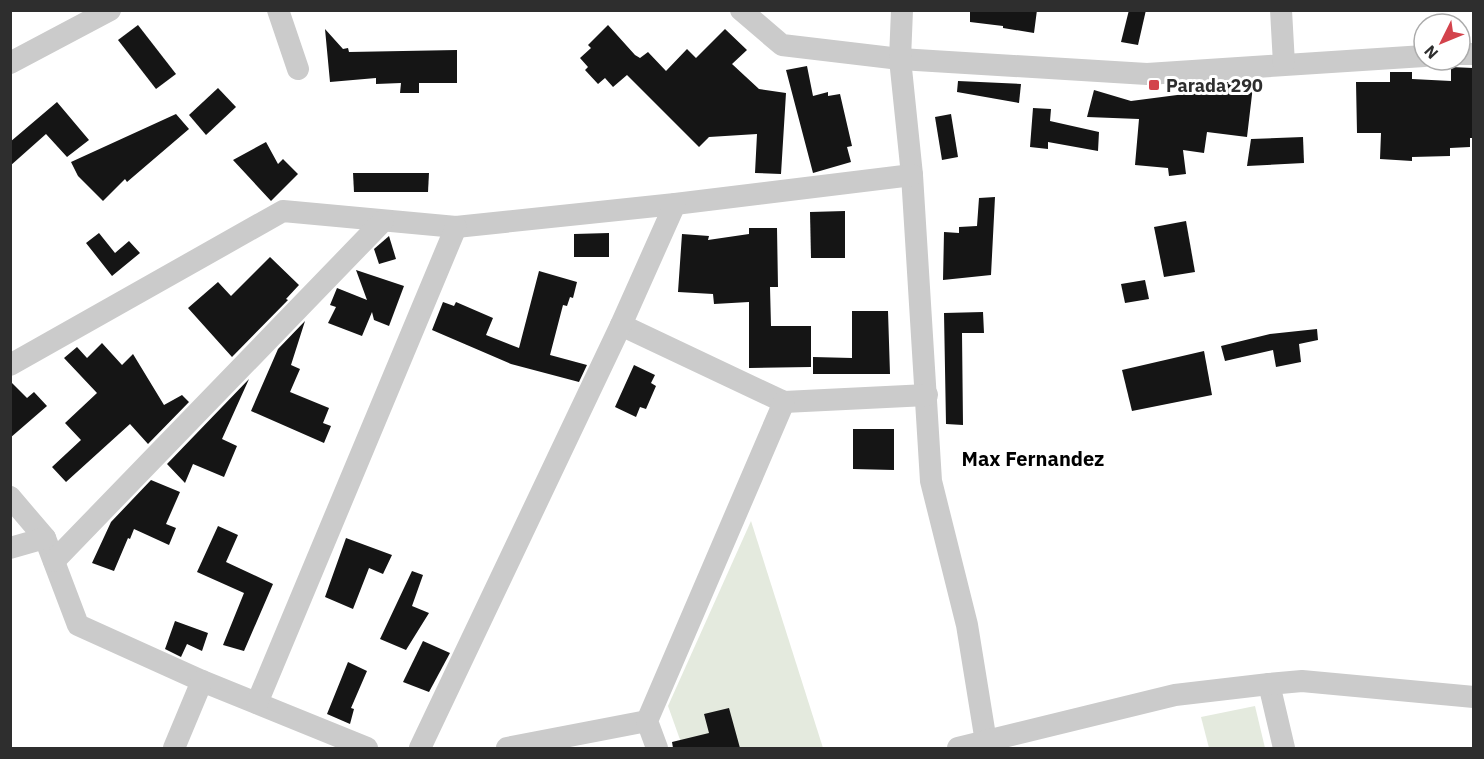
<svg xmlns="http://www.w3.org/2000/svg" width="1484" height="759" font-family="'IBM Plex Sans',sans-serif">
<rect width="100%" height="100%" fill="#fff"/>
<g fill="#e4eade">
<path d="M751,521l72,227h-140l-15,-42z"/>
<path d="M1255,706l10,42h-56l-8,-31z"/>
</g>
<g fill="#151515">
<path d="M970,10h67l-3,23 -31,-5v-2l-33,-4z"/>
<path d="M1129,10h17l-8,35 -17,-3z"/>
<path d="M138,25l38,49 -20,15 -38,-49z"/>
<path d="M608,25l27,30 5,3 8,-6 18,19 21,-22 9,9 29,-29 22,21 -15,14 27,25 27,4 -5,81 -26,-1 2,-39 -48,3 -10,10 -72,-72 -14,12 -8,-9 -7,6 -13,-14 3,-3 -8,-9 11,-10 -3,-3z"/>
<path d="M325,29l18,20 5,-1 1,4 108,-2v33h-38v10h-19l1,-10 -25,1v-6l-46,4z"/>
<path d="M807,66l6,30 15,-4v4l12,-2 12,52 -5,1 4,15 -38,11 -27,-103z"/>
<path d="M1451,67l22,1v70h-3v9l-20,1v8l-38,1v4l-32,-2 1,-26h-24l-1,-51h34v-10h22v7l39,2z"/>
<path d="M958,81l63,3 -2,19 -62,-11z"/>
<path d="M1228,82l25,4 -6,51 -40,-5 -3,21 -21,-3 3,24 -17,2 -1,-8 -33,-3 4,-46 -52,-2 7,-27 37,11 77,-10 1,-8z"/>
<path d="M218,88l18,19 -30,28 -17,-20z"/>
<path d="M57,102l32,38 -22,17 -21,-23 -36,32v-24z"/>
<path d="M1033,108l18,1 -1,12 49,11 -1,19 -50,-9v7l-18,-2z"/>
<path d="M176,114l13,15 -62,53 -2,-3 -22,22 -25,-25 -7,-14z"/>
<path d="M951,114l7,43 -16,3 -7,-43z"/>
<path d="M1303,137l1,26 -57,3 4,-27z"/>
<path d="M266,142l12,22 5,-5 15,15 -27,27 -38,-41z"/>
<path d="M353,173h76l-1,19h-74z"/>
<path d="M995,197l-4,78 -48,5 1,-48 15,1v-6l18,-1 2,-28z"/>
<path d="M845,211v47h-34l-1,-46z"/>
<path d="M1186,221l9,51 -31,5 -10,-50z"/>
<path d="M749,228h28l1,59h-8l1,39h40v41l-62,1v-66l-35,2 -1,-10 -35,-2 4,-58 27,2 -1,4 41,-6z"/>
<path d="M99,233l16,20 14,-12 11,12 -28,23 -26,-33z"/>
<path d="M609,233v24h-35v-23z"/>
<path d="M389,236l7,23 -17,5 -5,-15z"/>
<path d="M270,257l29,28 -13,14 2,1 -56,57 -44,-49 30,-26 13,14z"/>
<path d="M356,270l48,16 -15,40 -15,-6 -2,-8 -10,24 -34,-13 8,-16 -6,-2 7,-17 30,12z"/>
<path d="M539,271l38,11 -4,16 -3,-1 -3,9 -4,-1 -13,50 37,10 -8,17 -68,-18 -79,-34 11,-28 11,4 2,-4 37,16 -7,17 33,13z"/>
<path d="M1145,280l4,19 -24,4 -4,-19z"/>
<path d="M852,311h36l2,63h-77v-17l39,1z"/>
<path d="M983,312l1,21h-22l1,92 -17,-1 -2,-111z"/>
<path d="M305,321l-14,44 9,4 -10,23 39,16 -6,15 8,3 -7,17 -73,-32 27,-62z"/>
<path d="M1317,329l1,11 -19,4 2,18 -25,5 -3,-17 -48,11 -4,-15 49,-12z"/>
<path d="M102,343l20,22 11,-11 31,51 18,-10 7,7 -41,42 -18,-20 -64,58 -14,-15 29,-27 -16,-17 32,-30 -33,-35 13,-11 10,11z"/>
<path d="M1204,351l8,44 -80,16 -10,-41z"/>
<path d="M634,365l21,10 -4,8 5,3 -10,23 -6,-2 -4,10 -21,-10z"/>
<path d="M249,379l-27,60 15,7 -13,31 -31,-13 -8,19 -18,-19z"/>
<path d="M10,381l17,17 7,-6 13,14 -37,32z"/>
<path d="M853,429h41v41l-41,-1z"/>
<path d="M151,480l29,12 -14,32 10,4 -7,17 -35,-16 -4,10 -2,-1 -14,33 -22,-8 19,-41z"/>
<path d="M218,526l20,9 -12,27 47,22 -29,67 -21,-6 21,-52 -47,-21z"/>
<path d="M346,538l46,17 -9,19 -14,-6 -16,41 -28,-12z"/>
<path d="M412,571l11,4 -11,31 17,7 -23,37 -26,-11z"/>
<path d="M175,621l33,12 -6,18 -15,-7 -6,13 -16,-8z"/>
<path d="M423,641l27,12 -21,39 -26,-10z"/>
<path d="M348,662l19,9 -16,37 3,1 -4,15 -23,-10z"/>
<path d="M729,708l11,40h-67l-1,-6 37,-9 -5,-19z"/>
</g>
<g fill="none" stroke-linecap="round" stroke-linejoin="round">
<g stroke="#cbcbcb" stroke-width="22">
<path d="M278,10l20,59"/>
<path d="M741,10l41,35 118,14 247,15 277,-18"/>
<path d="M902,10l-2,49 12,116 19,306 36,144 19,117"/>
<path d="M1281,10l3,54"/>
<path d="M1460,54h14"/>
<path d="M10,63l100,-53"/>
<path d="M621,325l163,77 143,-7"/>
<path d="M10,365l273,-154 173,16 219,-23 237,-29"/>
<path d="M10,497l35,41 33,87 124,56 165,67"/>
<path d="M10,548l35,-10"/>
<path d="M54,561l329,-340"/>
<path d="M1269,684l15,64"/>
<path d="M257,703l199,-476"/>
<path d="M174,748l28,-67"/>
<path d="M420,748l201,-423 54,-121"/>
<path d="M507,748l140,-27"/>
<path d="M657,748l-10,-27 137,-319"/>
<path d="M958,748l217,-53 94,-11 33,-3 172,16"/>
</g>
</g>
<rect fill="#d3434c" stroke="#fff" stroke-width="2" x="1148" y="79" width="12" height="12" rx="3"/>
<g text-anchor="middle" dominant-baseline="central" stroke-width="6" stroke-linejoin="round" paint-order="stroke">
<g font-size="18" font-weight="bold" fill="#2e2e2e" stroke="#fff" text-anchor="start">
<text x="1166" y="85">Parada 290</text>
</g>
<g font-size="20" font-weight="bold" fill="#000" stroke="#fff">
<text x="1033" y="458">Max Fernandez</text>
</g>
</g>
<rect width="1484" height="759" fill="none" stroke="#2e2e2e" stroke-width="24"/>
<g transform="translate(1442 42) rotate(227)"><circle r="28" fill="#ffffff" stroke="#ababab" stroke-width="1.5"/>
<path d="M0-4.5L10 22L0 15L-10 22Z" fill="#d3434c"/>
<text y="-9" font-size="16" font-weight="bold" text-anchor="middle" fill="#2e2e2e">N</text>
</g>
</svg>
